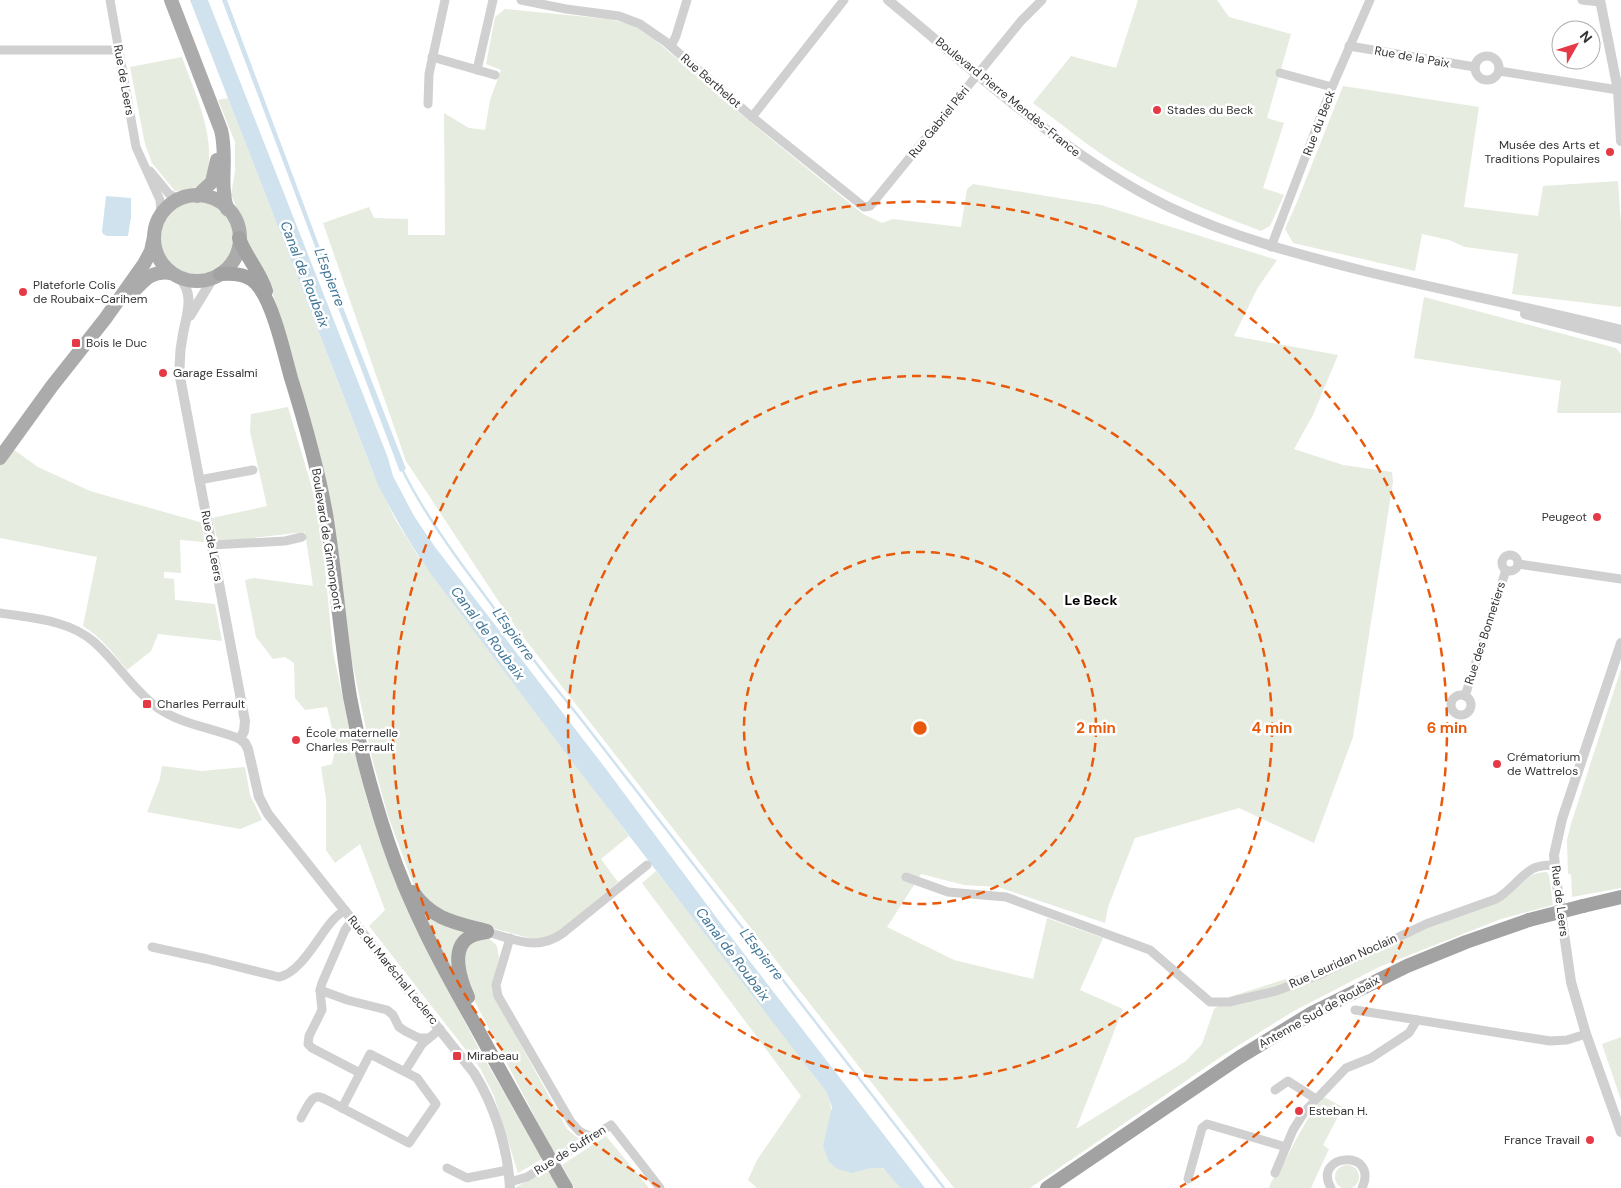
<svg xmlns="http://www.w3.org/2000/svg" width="1621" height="1188" font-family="'DM Sans',sans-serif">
<rect width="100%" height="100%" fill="#fff"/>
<g fill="#e6ecdf">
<path d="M1138,0h79l12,17 62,17 -24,84 17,5 -21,65 21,7 -14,31 -9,5c-42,-16 -83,-32 -122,-54 -38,-20 -72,-49 -106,-74l38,-47 45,12z"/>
<path d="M505,9l103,10 22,5 16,8 102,88 115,94 19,9 11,-4 68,8 6,-38 6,-5 128,21 176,55 -20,29 -23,47 104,19 -25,60 -19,34 49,16 49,7 1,10 -40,255 -39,106 -75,-35 -104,30 -27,69 -3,16 -107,-36 -34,-2 -43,-11 -34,53 67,33 79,19 14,-61 56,20 -23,52 43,19 -47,120 110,-68 16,-17 12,-35 18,-13 146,-46 42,-19 78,-29c21,-10 25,-30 49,-30l2,3 4,30 -52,14 -122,48 -87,45 -67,42 -195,134h-76l-437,-559 -111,-168 -83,-238 46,-16 5,11 34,1v16h37l-1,-122 25,15 16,2 5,-30 11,-30 -15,-6 9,-47z"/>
<path d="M182,57c12,34 29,68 27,104 -1,8 1,15 -5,21 -6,6 -20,9 -29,9l-23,-28 -7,-19 -15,-77z"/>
<path d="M1343,86l136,21 -15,100 74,9 5,-30 75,-5 3,44v82l-109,-13 6,-40 -53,-7 -16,-7 -27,-6 -7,37 -122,-28 -8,-14 12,-27z"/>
<path d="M228,98l146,377 21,44 23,37 211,280 -28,23 17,23 -56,47 -14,8 -15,2 -90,-24 -27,-24 -28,-75 -16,-58 -22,-107 -19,-148 -13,-58 -46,-154 -24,-42 -5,-27 -12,-27 4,-24v-29l-17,-42z"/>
<circle cx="197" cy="238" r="38"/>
<path d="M1424,297l192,51 5,6v59h-64l4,-32 -147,-23z"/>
<path d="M288,407l24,81 9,40 12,123 18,86 17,67 39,106 73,141 62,108 -24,14 -24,-77 -14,-28 -111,-142 16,-16 -25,-66 -25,19 -9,-13v-51l-5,-32 11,-3 4,-19 -9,-38 -22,3 -10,-12 -1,-35 -9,-6 -12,2 -17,-22 -11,-57 9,-2 59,8 -8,-54 -87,10 -6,-24 55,-12 -17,-74 1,-18z"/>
<path d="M10,447l28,20 52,24 113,32 1,19 -24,-2 1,33 -17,-1v6l10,1 1,21 40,4 7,37 -64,-7 -7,17 -24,19c-13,-16 -26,-33 -44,-44l14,-69 -97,-19v-76z"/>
<path d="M1621,669v219l-49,9 -1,-23h-3l-1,-34 4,-16z"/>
<path d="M162,766l40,5 43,-4 5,28 12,25 -22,9 -93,-17 13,-33z"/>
<path d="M656,871l131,166 39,54c10,21 3,33 -3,55l47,22 9,-1 7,3 15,18h-144l-9,-8 9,-20 44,-64 -159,-213z"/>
<path d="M425,914l43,15 -12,48 -32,-62z"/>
<path d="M481,937l9,2 7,7 2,11 -5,22 5,26 68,124 12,10 -25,15 -83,-160 -8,-34 4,-14z"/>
<path d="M1621,1037v63l-19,-56z"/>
<path d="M1324,1097l41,22 -9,-1 -15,-7 -18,34 6,4 -18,39h-42c2,-9 8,-12 12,-20 14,-25 24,-49 43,-71z"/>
<path d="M606,1136l43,52h-75l-12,-23z"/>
<circle cx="1347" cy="1177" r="12"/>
<path d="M548,1170l10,18h-42v-1z"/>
</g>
<g fill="#cfe2ee">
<path d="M190,0h18l180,458 5,18 21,40 21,31 171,222 119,160 200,259h-24l-18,-20h-13l-18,5 -14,-4 -9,-7 -6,-16 9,-39 -6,-16 -249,-323 -146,-194c-20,-28 -37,-58 -53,-89z"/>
<path d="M222,0h5l96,256 83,213 -6,3z"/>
<path d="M106,196l25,2v19l-3,19h-21l-4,-2 -1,-3z"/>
</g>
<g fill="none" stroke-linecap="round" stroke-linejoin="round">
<path stroke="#cfe2ee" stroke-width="2.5" d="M402,469c20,41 47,79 75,116 33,45 67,89 103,133l364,470"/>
<g stroke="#d0d0d0" stroke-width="9">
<path d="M110,0l26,147 24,53 1,14"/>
<path d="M521,0l45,9 53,7 21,8 26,18 86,75 112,90 6,-1 6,-7 145,-178 21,-21"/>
<path d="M1582,0l18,2"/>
<path d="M671,46l5,-10 11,-36"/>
<path d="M1349,46l126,21"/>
<path d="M0,50h119"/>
<circle cx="1487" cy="68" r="12"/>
<path d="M432,57l63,18"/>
<path d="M477,70l16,-70"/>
<path d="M1499,71l119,19"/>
<path d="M1280,73l52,14"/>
<path d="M428,104l1,-30 16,-74"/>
<path d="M752,117l92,-117"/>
<path d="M150,171l19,23 10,5"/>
<path d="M1271,247l61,-160 38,-87"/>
<path d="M199,480l54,-10"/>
<path d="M212,545l73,-4 17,-4"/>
<circle cx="1510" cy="563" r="8"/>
<path d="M1518,564l103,15"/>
<path d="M0,613c32,5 69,7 94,29 23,20 39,48 64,66 24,17 56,20 82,31"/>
<circle cx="1461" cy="705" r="10"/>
<path d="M1465,696l41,-126"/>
<path d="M906,877l42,15 58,5 144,53 60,52h19l47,-11 45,-17 105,-50 70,-25c15,-8 24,-24 38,-31 7,-3 14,-3 21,-3"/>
<path d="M353,919l-8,11 -23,53 -2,7 27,10 40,10 6,5 6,12 6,4 14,7h10"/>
<path d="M487,932c27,7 50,20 76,1l84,-68"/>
<path d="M510,938l-14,47 2,11 73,126 8,9 12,6"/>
<path d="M152,947l55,12 72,18c22,-4 40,-42 54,-57 3,-4 8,-7 12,-10"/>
<path d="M320,990l2,20 -13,26 -1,8 4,4 48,25"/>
<path d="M1355,1010l195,31 17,-1 19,-6"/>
<path d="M370,1054l47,24 19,26 -27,39 -67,-35z"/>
<path d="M405,1071l17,-27 18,-15"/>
<path d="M1275,1090l13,-9 28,18"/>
<path d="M301,1118c15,-29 14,-24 41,-10"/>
<path d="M447,1168l20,10 41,-8"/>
<path d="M1275,1173l18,-43 12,-19 41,-43 25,-10 38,-25 8,-13"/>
<path d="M1188,1179l14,-51 5,-4 79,23"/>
<path d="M510,1182l17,-5 84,-52 49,63"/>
<path d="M1331,1188c-20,-35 49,-40 31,0"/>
</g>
<g stroke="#d0d0d0" stroke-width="10">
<path d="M888,0c90,74 176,155 281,207 63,30 128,47 195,64 86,21 172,38 257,59"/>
<path d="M1600,0l18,90 3,51"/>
<path d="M179,277c16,18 8,36 4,57 -3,14 -4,29 -3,43l65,344 -1,10 -4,8 5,4 3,6 11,48 9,17 206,259c21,33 34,76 36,115"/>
<path d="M1525,314l96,25"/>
<path d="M190,316l23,-38"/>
<path d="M1621,643l-59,176 -8,36 2,23 15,104 15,52 35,98"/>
</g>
<g stroke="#ababab" stroke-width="14">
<path d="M171,0l50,130c7,27 -2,52 6,79"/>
<circle cx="197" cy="238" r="43"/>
<path d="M197,196l15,-14 5,-22"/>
<path d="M134,291c11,-12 19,-21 37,-18"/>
<path d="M0,458l52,-72 53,-67 39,-55 7,-13 3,-14"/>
</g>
<g stroke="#a2a2a2" stroke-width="14">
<path d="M239,238c6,18 21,33 27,53"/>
<path d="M220,274c15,-1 30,0 39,13 15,20 25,66 32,91 14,45 27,90 35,136 10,61 14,122 24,183 9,49 22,97 38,145 21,63 52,121 85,179 24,44 48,87 73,131"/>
<path d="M413,892c19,28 44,31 74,39"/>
<path d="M1583,906l38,-9"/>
<path d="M468,997c-7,-15 -18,-47 0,-59 6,-4 13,-5 19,-6"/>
<path d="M558,1174l8,14"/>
<path d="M1047,1188l193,-131 72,-44 95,-47 59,-24 63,-22"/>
</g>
<g stroke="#a2a2a2" stroke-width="14">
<path d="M1529,920l54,-14"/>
<path d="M546,1152l12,22"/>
</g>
</g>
<g fill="none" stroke="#e8590c" stroke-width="2.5" stroke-dasharray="9 6">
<circle cx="920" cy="728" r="176"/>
<circle cx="920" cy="728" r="352"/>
<path d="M660 1187A527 527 0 1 1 1180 1187"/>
</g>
<g fill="#e63946" stroke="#fff" stroke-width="2">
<circle cx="1157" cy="110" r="5"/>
<circle cx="1610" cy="152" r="5"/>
<circle cx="23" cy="292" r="5"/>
<rect x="71" y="338" width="10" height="10" rx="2.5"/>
<circle cx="163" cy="373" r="5"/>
<circle cx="1597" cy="517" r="5"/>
<rect x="142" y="699" width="10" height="10" rx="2.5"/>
<circle cx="296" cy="740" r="5"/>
<circle cx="1497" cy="764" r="5"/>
<rect x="452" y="1051" width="10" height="10" rx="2.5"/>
<circle cx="1299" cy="1111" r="5"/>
<circle cx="1590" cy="1140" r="5"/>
</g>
<g text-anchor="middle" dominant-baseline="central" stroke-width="5" stroke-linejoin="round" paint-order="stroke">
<g font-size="12" fill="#333" stroke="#fff">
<text transform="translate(1412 57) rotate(10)">Rue de la Paix</text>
<text transform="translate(124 80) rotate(80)">Rue de Leers</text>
<text transform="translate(711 81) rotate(41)">Rue Berthelot</text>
<text transform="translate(1008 97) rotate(39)">Boulevard Pierre Mendès-France</text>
<text transform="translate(939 122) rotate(-51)">Rue Gabriel Péri</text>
<text transform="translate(1319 123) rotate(-69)">Rue du Beck</text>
<text transform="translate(327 539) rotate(81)">Boulevard de Grimonpont</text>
<text transform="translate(212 546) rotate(79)">Rue de Leers</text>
<text transform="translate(1485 633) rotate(-72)">Rue des Bonnetiers</text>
<text transform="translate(1560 901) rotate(83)">Rue de Leers</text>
<text transform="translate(1343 961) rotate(-24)">Rue Leuridan Noclain</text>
<text transform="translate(393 970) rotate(51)">Rue du Maréchal Leclerc</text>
<text transform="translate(1319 1012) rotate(-29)">Antenne Sud de Roubaix</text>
<text transform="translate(570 1150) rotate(-32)">Rue de Suffren</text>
</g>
<g font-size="12" fill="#333" stroke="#fff" text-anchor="start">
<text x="1167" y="110">Stades du Beck</text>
<text x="1600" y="145" text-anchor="end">Musée des Arts et<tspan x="1600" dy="14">Traditions Populaires</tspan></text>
<text x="33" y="285">Plateforle Colis<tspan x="33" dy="14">de Roubaix-Carihem</tspan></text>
<text x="86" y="343">Bois le Duc</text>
<text x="173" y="373">Garage Essalmi</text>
<text x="1587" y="517" text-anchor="end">Peugeot</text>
<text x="157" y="704">Charles Perrault</text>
<text x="306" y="733">École maternelle<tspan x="306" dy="14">Charles Perrault</tspan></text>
<text x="1507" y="757">Crématorium<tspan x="1507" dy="14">de Wattrelos</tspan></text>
<text x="467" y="1056">Mirabeau</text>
<text x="1309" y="1111">Esteban H.</text>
<text x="1580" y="1140" text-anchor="end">France Travail</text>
</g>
<g font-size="14" font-style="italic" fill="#3f7597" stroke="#fff">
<text transform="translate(305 274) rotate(69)">Canal de Roubaix</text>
<text transform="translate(330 277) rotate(69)">L'Espierre</text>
<text transform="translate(488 633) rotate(53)">Canal de Roubaix</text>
<text transform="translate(514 634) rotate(54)">L'Espierre</text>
<text transform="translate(733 954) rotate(53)">Canal de Roubaix</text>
<text transform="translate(762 954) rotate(52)">L'Espierre</text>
</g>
<g font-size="14" font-weight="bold" fill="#000" stroke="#fff">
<text x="1091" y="600">Le Beck</text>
</g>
</g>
<circle cx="920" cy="728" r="8" fill="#e8590c" stroke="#fff" stroke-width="2.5"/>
<g font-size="15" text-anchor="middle" font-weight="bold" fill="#e8590c" stroke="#fff" stroke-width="5" stroke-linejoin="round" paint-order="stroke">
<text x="1096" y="733">2 min</text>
<text x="1272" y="733">4 min</text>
<text x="1447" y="733">6 min</text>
</g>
<g transform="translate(1576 45) rotate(51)"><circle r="24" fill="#ffffff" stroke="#adadad"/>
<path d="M0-4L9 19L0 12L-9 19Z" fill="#e63946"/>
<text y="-8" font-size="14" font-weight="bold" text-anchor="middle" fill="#333333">N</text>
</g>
</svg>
